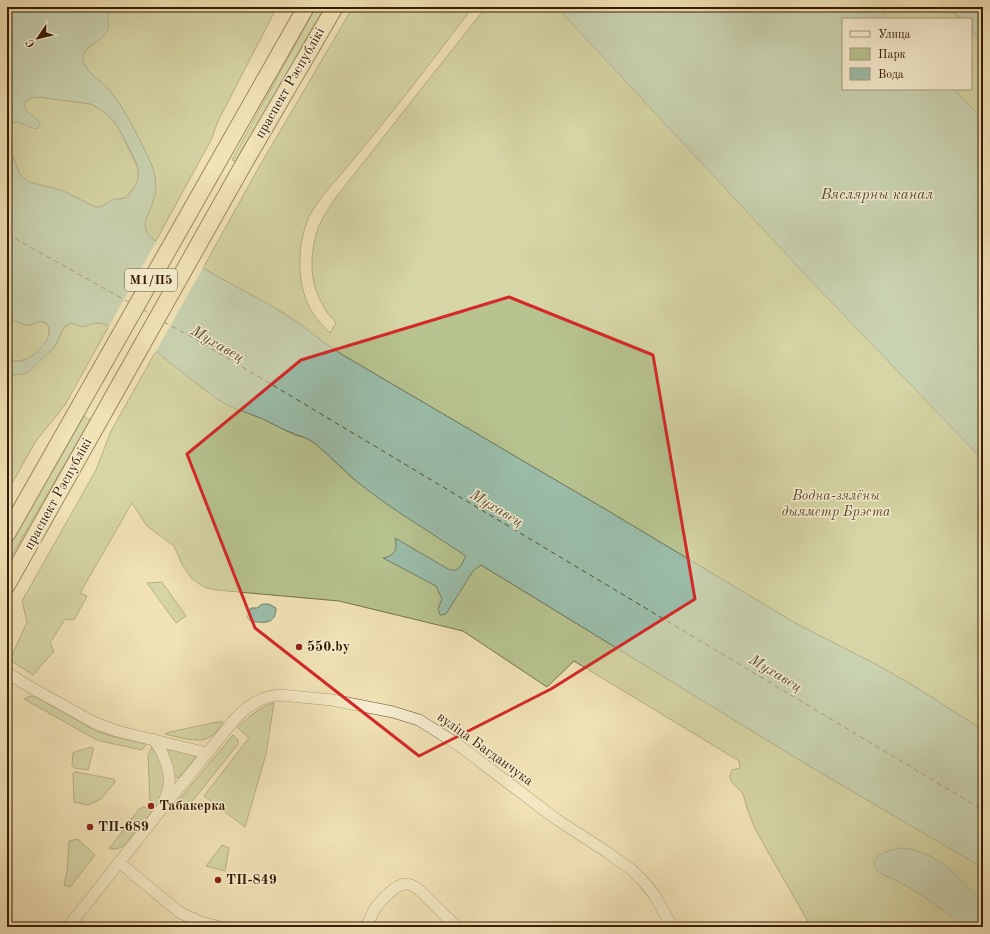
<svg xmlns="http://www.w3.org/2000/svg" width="990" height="934" font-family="'Old Standard TT',serif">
<rect width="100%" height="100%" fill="#f1e3b6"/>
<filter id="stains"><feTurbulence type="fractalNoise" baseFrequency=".005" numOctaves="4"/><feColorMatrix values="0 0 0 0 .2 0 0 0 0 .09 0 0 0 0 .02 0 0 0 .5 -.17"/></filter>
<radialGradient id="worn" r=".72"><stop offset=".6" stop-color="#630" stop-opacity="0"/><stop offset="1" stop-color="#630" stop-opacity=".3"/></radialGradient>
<g fill="#b7c490" stroke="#777048">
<path d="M109,7h168l-59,114 -7,19 -55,101c-18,-12 -10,-21 -4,-37 3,-8 4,-19 3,-27 -2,-10 -7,-19 -11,-28 -10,-21 -21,-43 -36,-60 -7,-8 -28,-21 -25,-33 2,-8 10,-10 14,-15 1,-2 2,-6 3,-8 2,-6 5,-12 7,-17 1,-3 1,-6 2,-9z"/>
<path d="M316,7h9l-13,21 -74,134 -6,-2 74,-135z"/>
<path d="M353,7h120c-31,40 -61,81 -93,120 -14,18 -29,35 -43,52 -9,10 -19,22 -26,34 -13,24 -15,63 -4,89 5,12 14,22 23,31l6,-10 -10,-12 -7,-13 -5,-14 -2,-13v-14l2,-14 4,-15 7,-14 12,-18 81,-103 68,-86h461c4,5 10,7 15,12h-119v70h128v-61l5,8 7,10v684l-71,-45 -35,-20 -82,-42 -185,-111 -269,-158 -16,-11 -25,-19 -18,-12 -79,-44 56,-101z"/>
<path d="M39,97l52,7 10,6 9,7 8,10 20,41v11l-1,4 -10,13 -3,2 -11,2 -13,7h-5l-34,-17 -32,-8 -3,-2 -6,-6 -12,-28 -1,-3v-12l1,-3 3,-4 5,-2h3l18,-2c-3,-3 -8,-6 -11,-9 -7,-10 5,-14 13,-14z"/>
<path d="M7,315c7,4 15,12 24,10 3,-1 6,-3 9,-4l7,3c10,19 -21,43 -40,36z"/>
<path d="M72,323l7,3h8l6,-3h7l9,3 -44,79 -29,36 -29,51v-119c18,6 26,-6 37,-17 4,-4 9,-6 12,-11 4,-8 6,-20 16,-22z"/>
<path d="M156,351l50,40 22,14 35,14 32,16 11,3 10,6 40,37 125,84 330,202 172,101v59h-172l-55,-96 -9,-23 -4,-14 -12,-13 -1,-5 2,-6 8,-2 -1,-7 -165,-100 -27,26 -84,-56 -124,-30 -123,-11 -12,-3 -12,-8 -10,-15 -8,-18 -27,-20 -15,-23 -52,90 7,3 -13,24 -9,-1 -15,24 4,8 -21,24 -23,-15 17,-38 -5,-21 74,-131 15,-39z"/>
<path d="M84,416l6,4 -83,144v-14z"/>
<path d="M162,582l24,34 -10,7 -29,-40z"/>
<path d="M31,696l7,2 58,33 16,5 34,8 -4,6 -42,-9 -5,-2 -71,-40 2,-1z"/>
<path d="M274,703l-8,51 -21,73 -41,-31 45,-58 -12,-11c10,-8 25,-22 37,-24z"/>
<path d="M217,722h6c-3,6 -7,12 -13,15 -13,7 -31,0 -45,-3l1,-1z"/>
<path d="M233,735l5,5v4l-48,60 -4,1 -5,-1 -3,-3z"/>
<path d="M91,747l2,1v2l-5,20 -14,-2 -2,-3 1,-12 2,-1z"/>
<path d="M152,747l9,15 4,18 -3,16 -5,10 -7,-5 -2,-46z"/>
<path d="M171,749l24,7 -1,4 -16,18 -3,-1 -2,-2 -5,-20v-3z"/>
<path d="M74,772h2l37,7 2,1v2l-14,17 -13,6 -14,-3 -1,-28z"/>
<path d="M143,807h2l7,5 -29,34 -6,3h-8l30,-40z"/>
<path d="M78,839l17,16 -25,32 -6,-2 3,-14 2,-30z"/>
<path d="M222,845l7,3 -4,23 -19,-5z"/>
</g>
<g fill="#9bbeab" stroke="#737d67">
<path d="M7,7h102c-3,9 2,18 -3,26 -6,9 -21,12 -23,24 -2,12 18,24 25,32 16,18 26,40 36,60 4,8 8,15 10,23 2,10 3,20 -1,30 -5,16 -15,24 1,38l66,38 45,24 35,22 25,19 16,11 269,158 185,111 82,42 35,20 71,45v138l-172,-101 -330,-202 -8,6 -27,43 -6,1 -2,-6 4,-10 -6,-13 -53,-28c12,-2 15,-9 12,-20l55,32h6l4,-3 6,-11 -75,-49 -18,-13 -17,-13 -40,-37 -10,-6 -21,-8 -22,-11 -34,-13 -12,-7 -47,-36 -34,-28 -36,-12h-7l-6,3 -5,1 -10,-4 -4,1 -4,3 -9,19 -2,3 -8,7 -16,16 -6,2 -10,1 -6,-2v-13c6,2 12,2 18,0 10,-4 32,-25 22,-36 -6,-6 -12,0 -18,1 -8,1 -15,-6 -22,-10v-172l13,31 3,3 6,5 32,8 34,17c7,1 11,-4 17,-7 4,-2 9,0 13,-2 4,-2 6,-6 8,-9 6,-9 7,-16 3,-27l-18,-35 -8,-10 -9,-7 -10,-6 -6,-1 -46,-6 -8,1 -6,4c-1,2 -1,3 0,6 2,7 24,15 11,21 -12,-3 -28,-17 -29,6z"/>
<path d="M560,7h316l12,12h-45v70h111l29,31v340l-168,-175 -252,-271z"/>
<path d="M947,7h36v39c-7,-8 -12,-16 -12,-27h-9c-5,-5 -11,-7 -15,-12z"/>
<path d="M262,604h7l7,4c0,17 -13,15 -26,13l-3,-4 4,-9h6z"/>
<path d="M902,848c19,1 38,12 52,25 10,9 19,20 29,28v26h-19c-7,-7 -15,-13 -24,-19 -15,-11 -30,-21 -47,-29 -6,-3 -17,-6 -19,-13 -4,-12 20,-17 28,-18z"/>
</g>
<path fill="#f1e3b6" d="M157,240l47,26 -49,87 -20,-16 -27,-9z"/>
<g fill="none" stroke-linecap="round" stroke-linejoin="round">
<g stroke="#554c33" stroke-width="1" stroke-dasharray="5 4" stroke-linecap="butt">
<path d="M7,234l123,69"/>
<path d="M143,310l8,4"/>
<path d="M164,322l30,16 789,472"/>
</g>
<defs>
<g id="minor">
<path d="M7,672l16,11 72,40 22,8 90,22"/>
<path d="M153,739c13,17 22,40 12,60"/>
<path d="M120,863l59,49 21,10 21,5"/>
<path d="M68,927l92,-116 75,-92c12,-13 27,-23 45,-24l52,5 61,12 26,8 38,24 99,75 51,33 25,18 10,10 12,14 18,33"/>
<path d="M366,927c3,-5 5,-10 7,-15 5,-9 22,-28 33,-28 5,0 8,2 12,5l39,38"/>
</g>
<g id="highway">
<path d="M7,534l299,-527"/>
<path d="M7,585l239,-425 89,-153"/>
</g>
</defs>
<use href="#minor" stroke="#664d2e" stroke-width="12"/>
<use href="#highway" stroke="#371b00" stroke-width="18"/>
<use href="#minor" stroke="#f6edd0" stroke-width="11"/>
<use href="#highway" stroke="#f1e3b6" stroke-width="16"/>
</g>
<path d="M0 0H990V934H0ZM509,297l144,58 42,244 -144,90 -132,67 -164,-128 -68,-174 114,-94z" fill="#f1e3b6" fill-opacity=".55" fill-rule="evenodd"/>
<path fill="none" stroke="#d62828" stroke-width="3" stroke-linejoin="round" d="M509,297l144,58 42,244 -144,90 -132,67 -164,-128 -68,-174 114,-94z"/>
<g fill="#8f2418" stroke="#f6edd0" stroke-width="1.5">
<circle cx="299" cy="647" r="4"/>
<circle cx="151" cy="806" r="4"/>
<circle cx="90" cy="827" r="4"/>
<circle cx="218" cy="880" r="4"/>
</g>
<g text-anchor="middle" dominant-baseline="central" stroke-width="3" stroke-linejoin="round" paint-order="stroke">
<rect fill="#f6edd0" stroke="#705a3e" stroke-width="1" x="125" y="269" width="52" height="22" rx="3"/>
<g font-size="13" font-weight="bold" fill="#371b00">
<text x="151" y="280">М1/П5</text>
</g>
<g font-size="14" fill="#371b00" stroke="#f6edd0">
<text transform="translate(290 83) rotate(-60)">праспект Рэспублікі</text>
<text transform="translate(58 494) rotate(-61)">праспект Рэспублікі</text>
<text transform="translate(485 749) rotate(36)">вуліца Багданчука</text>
</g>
<g font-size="14" font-style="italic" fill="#5d4e2b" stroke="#f6edd0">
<text x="836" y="496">Водна-зялёны<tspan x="836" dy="16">дыяметр Брэста</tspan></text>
</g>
<g font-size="14" font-weight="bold" fill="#371b00" stroke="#f6edd0" text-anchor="start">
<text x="307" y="647">550.by</text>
<text x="159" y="806">Табакерка</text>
<text x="98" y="827">ТП-689</text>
<text x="226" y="880">ТП-849</text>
</g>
<g font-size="15" font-style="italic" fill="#554c33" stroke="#f6edd0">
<text x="877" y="195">Вяслярны канал</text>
<text transform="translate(217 345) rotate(30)">Мухавец</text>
<text transform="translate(496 509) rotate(31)">Мухавец</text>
<text transform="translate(775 674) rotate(31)">Мухавец</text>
</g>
</g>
<rect width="990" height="934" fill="none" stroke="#f1e3b6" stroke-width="24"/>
<rect x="8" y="8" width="974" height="918" fill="none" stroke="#371b00" stroke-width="2"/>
<rect x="12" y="12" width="966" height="910" fill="none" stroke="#371b00"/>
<rect x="842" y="18" width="130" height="72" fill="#f6edd0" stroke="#aa997d"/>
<rect x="850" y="31" width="20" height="6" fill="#f6edd0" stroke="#aa997d"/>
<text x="878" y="38" font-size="12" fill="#371b00">Улица</text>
<rect x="850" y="48" width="20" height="12" fill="#b7c490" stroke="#aa997d"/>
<text x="878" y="58" font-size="12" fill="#371b00">Парк</text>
<rect x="850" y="68" width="20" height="12" fill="#9bbeab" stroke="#aa997d"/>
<text x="878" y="78" font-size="12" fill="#371b00">Вода</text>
<g transform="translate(38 38) rotate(235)" stroke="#f6edd0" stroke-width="3" paint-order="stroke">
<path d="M0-3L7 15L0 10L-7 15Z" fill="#371b00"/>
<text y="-6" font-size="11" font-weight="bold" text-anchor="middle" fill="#371b00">С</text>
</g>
<rect width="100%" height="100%" filter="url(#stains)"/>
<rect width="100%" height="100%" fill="url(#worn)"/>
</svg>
